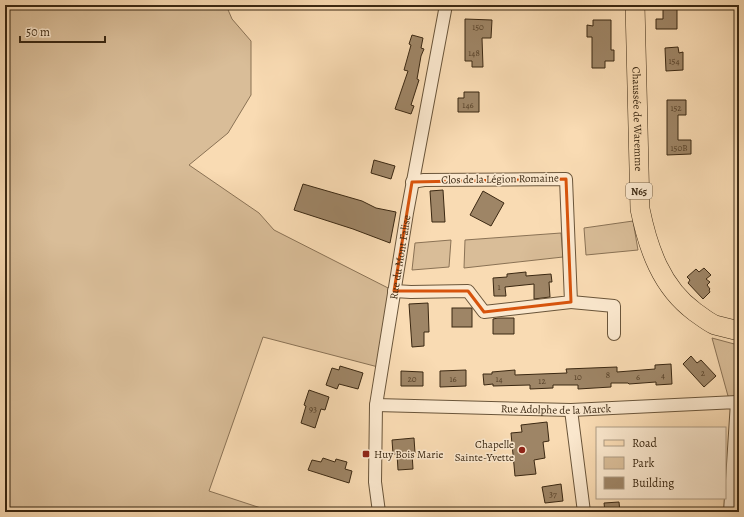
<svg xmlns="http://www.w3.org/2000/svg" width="744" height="517" font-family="Alegreya,serif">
<rect width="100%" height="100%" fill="#f9dbb3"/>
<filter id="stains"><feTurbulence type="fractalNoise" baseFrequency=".005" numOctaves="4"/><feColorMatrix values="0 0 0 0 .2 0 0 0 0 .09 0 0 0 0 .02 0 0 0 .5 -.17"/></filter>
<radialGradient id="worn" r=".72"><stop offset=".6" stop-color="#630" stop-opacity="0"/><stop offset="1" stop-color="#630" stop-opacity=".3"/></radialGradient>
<g fill="#d9bd98" stroke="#8a7255">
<path d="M5,5h221l6,14 19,22v54l-23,38 -39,32 70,48 15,17 120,61 -12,77 -119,-31 -54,154 64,21h-268z"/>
<path d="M633,221l5,29 -52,5 -2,-27z"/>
<path d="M561,233l2,24 -99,11 1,-28z"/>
<path d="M451,240l-2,27 -37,3 3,-27z"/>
<path d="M712,338l26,7 1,1v54l-11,-4z"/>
</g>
<g fill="#9e8566" stroke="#3b2812">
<path d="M663,5h14v24h-21v-10h7z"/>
<path d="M465,19l27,1 -1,18h-9l1,29h-11v-6h-7z"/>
<path d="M593,20h18v30h3v11h-9v7h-13v-31h-5v-12l6,1z"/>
<path d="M412,35l11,3 -2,10 3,1 -3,7 -4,23 2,1 -8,25 3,1 -3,8 -16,-5 13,-38 -4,-1 7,-25 -2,-1z"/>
<path d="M678,47l1,6 4,-1v18l-17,1 -1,-23z"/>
<path d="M464,92h15v20h-21v-14h6z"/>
<path d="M667,100h19v15h-8v25h13v14l-24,1z"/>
<path d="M374,160l21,6 -4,13 -20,-6z"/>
<path d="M303,184l59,17 14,7 20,4 -6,31 -37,-14 -59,-19z"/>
<path d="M443,190l2,32h-13l-2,-31z"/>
<path d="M483,191l21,12 -13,23 -21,-11z"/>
<path d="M704,268l7,7 -5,4 4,3 -3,3 3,4 -1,1 1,2 -7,7 -15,-16 2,-3 -3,-3 9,-8 3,3z"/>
<path d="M526,272v4l25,-2 1,8h-3l1,15 -16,2v-15l-29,3 1,9h-12l-1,-18 14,-1v-3z"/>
<path d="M428,303l1,29h-5v14l-12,1 -3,-43z"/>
<rect x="452" y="308" width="20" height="19"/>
<path d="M498,318h16v16h-21v-15z"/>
<path d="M691,356l6,7 4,-3 15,16 -12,11 -21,-23z"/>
<path d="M671,364l1,20 -16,1v-3l-27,2 -1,-1h-17v4l-33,2v-4h-25v3l-23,1v-4l-37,1v-2l-9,1 -1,-11h9v-2l23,-2v5l52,-2 -1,-4 51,-2v5l38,-3v-4z"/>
<path d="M340,366l23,7 -5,16 -19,-5 -2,5 -11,-4 6,-17 7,2z"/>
<path d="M466,370v16l-26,1v-16z"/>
<path d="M401,371l22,1v14h-22z"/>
<path d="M309,390l20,7 -4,13 -4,-1 -6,19 -14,-5 5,-17 -2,-1z"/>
<path d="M547,422l2,19 -6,1 2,16 -11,2 2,14 -21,2 -4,-43 11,-1 -1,-7z"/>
<path d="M414,438l1,15h-3l1,16 -15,1 -1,-16h-4l-1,-14z"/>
<path d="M323,458l12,4 1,-3 11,3 -2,7 7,2 -3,12 -41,-13 4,-10 9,2z"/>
<path d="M561,484l2,17 -18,2 -3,-16z"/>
<path d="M619,502l1,10h-15l-1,-9z"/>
</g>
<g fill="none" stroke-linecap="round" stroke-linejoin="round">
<defs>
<g id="minor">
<path d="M394,291l17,1 57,-1 16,21 87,-10 -5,-123 -142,1 -12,2"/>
<path d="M571,302l43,4v28"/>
<path id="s1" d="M376,405l195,5 166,-8 -7,110"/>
<path d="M571,410l13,102"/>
<path id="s2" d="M379,512l-4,-30 1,-77 31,-192 39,-208"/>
</g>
<g id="primary">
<path id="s3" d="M635,5l5,204c8,39 21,78 55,103 6,4 13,10 20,13 8,2 16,4 24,6"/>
</g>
</defs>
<use href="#minor" stroke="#6a553a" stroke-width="14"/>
<use href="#primary" stroke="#3b2812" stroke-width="20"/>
<use href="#minor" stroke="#fbe8ce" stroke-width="12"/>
<use href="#primary" stroke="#f9dbb3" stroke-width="19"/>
</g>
<path fill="none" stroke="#d7540d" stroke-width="3" stroke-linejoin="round" d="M566,179l5,123 -87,10 -16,-21h-74l18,-109z"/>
<g fill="#8f2418" stroke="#fbe8ce" stroke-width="1.5">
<circle cx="522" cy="450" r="4"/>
<rect x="362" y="450" width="8" height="8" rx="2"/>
</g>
<g text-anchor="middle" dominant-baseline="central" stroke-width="3" stroke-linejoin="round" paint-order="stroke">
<g font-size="9" fill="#543f27">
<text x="478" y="27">150</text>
<text x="474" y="53">148</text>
<text x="674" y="61">154</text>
<text x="468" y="105">146</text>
<text x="676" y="108">152</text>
<text x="679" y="148">150B</text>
<text x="499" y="287">1</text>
<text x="703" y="373">2</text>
<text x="608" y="375">8</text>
<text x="663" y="375">4</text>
<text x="578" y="377">10</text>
<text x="638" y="377">6</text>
<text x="412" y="379">20</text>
<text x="453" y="379">16</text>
<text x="499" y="379">14</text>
<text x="542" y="381">12</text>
<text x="313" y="409">93</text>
<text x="553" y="494">37</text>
</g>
<rect fill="#fbe8ce" stroke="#75624a" stroke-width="1" x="626" y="183" width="26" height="16" rx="3"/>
<g font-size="10" font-weight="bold" fill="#3b2812">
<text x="639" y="191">N65</text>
</g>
<g font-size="11" fill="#3b2812" stroke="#fbe8ce">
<text stroke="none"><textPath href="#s3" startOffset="114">Chaussée de Waremme</textPath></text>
<text transform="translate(500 179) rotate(-1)">Clos de la Légion Romaine</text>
<text stroke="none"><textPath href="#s2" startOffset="257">Rue du Mont Falise</textPath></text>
<text stroke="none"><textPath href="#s1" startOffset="180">Rue Adolphe de la Marck</textPath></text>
</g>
<g font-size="11" fill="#3b2812" stroke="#fbe8ce" text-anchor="end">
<text x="514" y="444">Chapelle<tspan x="514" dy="13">Sainte-Yvette</tspan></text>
<text x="374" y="454" text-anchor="start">Huy Bois Marie</text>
</g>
</g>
<rect width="744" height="517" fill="none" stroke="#f9dbb3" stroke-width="20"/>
<rect x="6" y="6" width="732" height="505" fill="none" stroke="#3b2812" stroke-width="2"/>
<rect x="10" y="10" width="724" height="497" fill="none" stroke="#3b2812"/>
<rect x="596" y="427" width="130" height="72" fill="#fbe8ce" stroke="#ae9b83"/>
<rect x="604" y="440" width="20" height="6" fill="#f9dbb3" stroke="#ae9b83"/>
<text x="632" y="447" font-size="12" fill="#3b2812">Road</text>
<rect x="604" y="457" width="20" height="12" fill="#d9bd98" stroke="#ae9b83"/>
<text x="632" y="467" font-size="12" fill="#3b2812">Park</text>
<rect x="604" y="477" width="20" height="12" fill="#9e8566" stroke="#ae9b83"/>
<text x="632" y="487" font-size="12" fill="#3b2812">Building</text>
<path d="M20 36v6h85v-6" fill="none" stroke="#3b2812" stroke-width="2"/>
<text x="26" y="36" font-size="12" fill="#3b2812" stroke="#fbe8ce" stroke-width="3" paint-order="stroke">50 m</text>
<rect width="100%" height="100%" filter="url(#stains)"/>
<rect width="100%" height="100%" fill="url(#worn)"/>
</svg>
